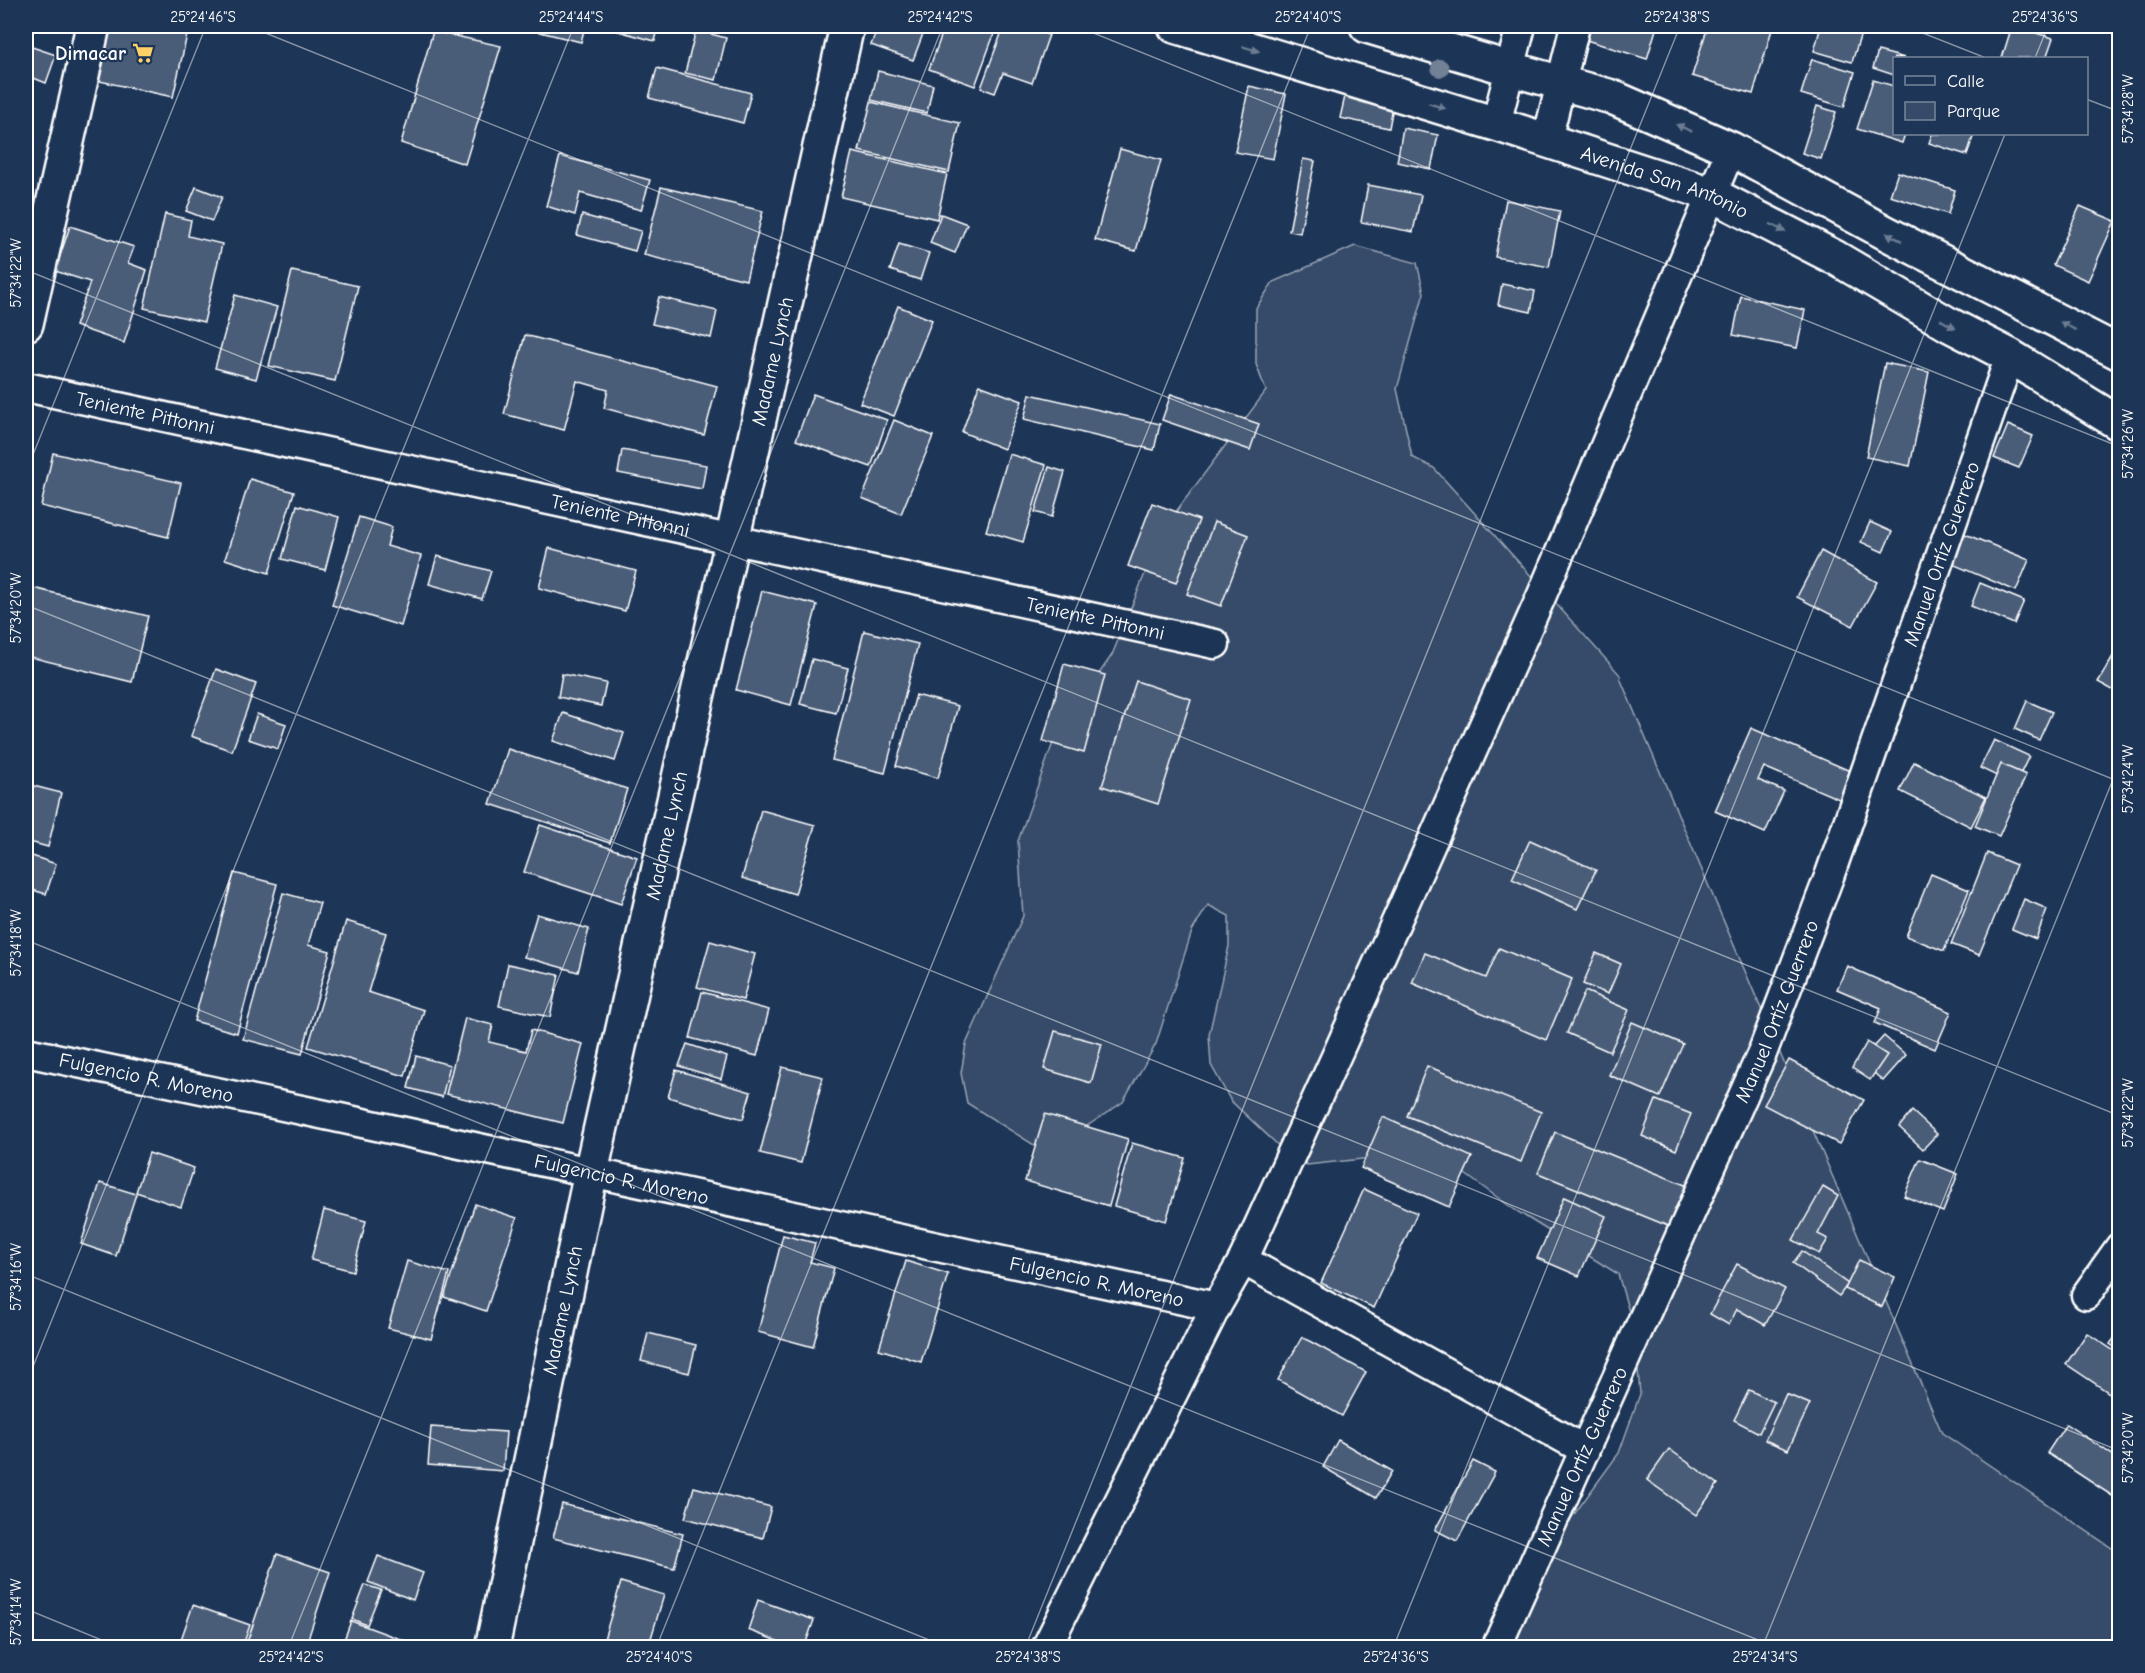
<svg xmlns="http://www.w3.org/2000/svg" width="2145" height="1673" font-family="'Comic Neue',sans-serif">
<rect width="100%" height="100%" fill="#1d3557"/>
<filter id="ink" filterUnits="userSpaceOnUse"><feTurbulence type="fractalNoise" baseFrequency=".0167" numOctaves="2"/><feDisplacementMap in="SourceGraphic" scale="12" xChannelSelector="R" yChannelSelector="G"/><feConvolveMatrix kernelMatrix="1 2 1 2 8 2 1 2 1" color-interpolation-filters="sRGB"/></filter>
<g filter="url(#ink)">
<path fill="#364b69" stroke="#9aa5b4" stroke-width="1.5" d="M1355,246l62,17 7,30 -27,96 15,68 22,11 187,208 -1,2 322,755 177,120v94h-619l48,-97 71,-97 21,-59 -5,-61 -17,-59 -103,-64 -92,-66 -6,9 -110,12 -26,-17 -50,-47 -20,-36 -2,-30 20,-89v-30l-21,-11 -16,26 -36,113 -33,58 -63,42 -26,1 -67,-42 -6,-30 5,-29 57,-128 -5,-75 37,-104 57,-82 51,-126 103,-138 -10,-27v-56l17,-26z"/>
<g fill="#4a5d79" stroke="#fff" stroke-width="1.5">
<path d="M109,26h80l-16,71 -78,-17z"/>
<path d="M538,26h47l-4,16 -45,-11z"/>
<path d="M605,26h54l-4,15 -51,-14z"/>
<path d="M878,26h48l-13,34 -42,-15z"/>
<path d="M945,26h52l-22,60 -46,-17z"/>
<path d="M1004,26h19l26,9 -17,48 -29,-10 -8,20 -14,-5z"/>
<path d="M1458,26h29l-2,8 -27,-7z"/>
<path d="M1588,26h69l-10,33 -64,-20z"/>
<path d="M1708,26h65l-20,68 -61,-18z"/>
<path d="M1821,26h36l6,1 -11,35 -38,-11z"/>
<path d="M2012,26l41,12 -7,20h-44z"/>
<path d="M2037,26h17l-1,6 -17,-5z"/>
<path d="M696,30l30,8 -10,42 -31,-7z"/>
<path d="M433,31l68,15 -36,118 -64,-21z"/>
<path d="M26,45l30,10 -10,28 -20,-8z"/>
<path d="M1878,51l27,7h-11v17l-21,-7z"/>
<path d="M1812,59l43,13 -11,35 -43,-13z"/>
<path d="M657,68l94,25 -8,30 -94,-25z"/>
<path d="M878,71l55,14 -6,28 -56,-13z"/>
<path d="M1873,80l21,6v48h11l-3,9 -45,-14z"/>
<path d="M1249,86l37,8 -13,65 -38,-7z"/>
<path d="M1346,92l48,9 -5,27 -49,-10z"/>
<path d="M871,102l89,21 -11,49 -90,-21z"/>
<path d="M1817,106l19,6 -15,47 -19,-6z"/>
<path d="M1403,128l35,7 -7,34 -34,-7z"/>
<path d="M1932,134h42l-7,21 -38,-12z"/>
<path d="M1120,149l41,11 -25,91 -41,-11z"/>
<path d="M852,152l95,22 -10,45 -96,-22z"/>
<path d="M560,156l90,24 -9,30 -61,-17 -5,22 -29,-9z"/>
<path d="M1303,159l12,2 -15,72 -11,-2z"/>
<path d="M1898,172l57,18 -7,24 -58,-18z"/>
<path d="M1368,185l53,10 -8,37 -52,-10z"/>
<path d="M196,187l26,10 -10,24 -26,-10z"/>
<path d="M661,187l102,24 -17,69 -102,-25z"/>
<path d="M1506,200l54,11 -11,56 -54,-10z"/>
<path d="M2080,206l35,15 -27,60 -35,-16z"/>
<path d="M165,214l26,6 -3,16 34,8 -18,78 -60,-14z"/>
<path d="M941,214l26,10 -12,29 -25,-10z"/>
<path d="M582,215l59,16 -6,20 -58,-16z"/>
<path d="M70,226l64,21 -6,16 19,7 -23,73 -49,-17 15,-44 -35,-11z"/>
<path d="M899,244l30,9 -9,27 -30,-10z"/>
<path d="M292,271l66,15 -23,95 -66,-15z"/>
<path d="M1502,284l33,7 -4,21 -33,-7z"/>
<path d="M235,295l42,12 -21,72 -41,-11z"/>
<path d="M1741,296l64,14 -8,38 -64,-13z"/>
<path d="M659,297l58,14 -6,27 -59,-14z"/>
<path d="M898,306l34,14 -38,96 -34,-13z"/>
<path d="M525,335l192,51 -13,49 -100,-27 4,-18 -31,-9 -13,49 -60,-16z"/>
<path d="M1885,363l44,9 -19,94 -44,-9z"/>
<path d="M979,385l43,16 -18,48 -42,-17z"/>
<path d="M813,394l74,26 -16,47 -75,-27z"/>
<path d="M1030,394l130,30 -6,26 -130,-31z"/>
<path d="M1171,394l88,30 -9,26 -88,-30z"/>
<path d="M894,420l39,16 -32,78 -39,-16z"/>
<path d="M2008,425l25,11 -14,32 -25,-10z"/>
<path d="M622,450l84,15 -4,24 -84,-16z"/>
<path d="M53,453l128,30 -13,54 -127,-31z"/>
<path d="M1009,454l37,11 -23,77 -37,-11z"/>
<path d="M1049,467l16,5 -13,45 -17,-5z"/>
<path d="M250,479l44,13 -25,81 -44,-14z"/>
<path d="M1152,503l47,17 -23,63 -48,-17z"/>
<path d="M297,505l42,12 -14,53 -43,-11z"/>
<path d="M359,517l33,10 -5,19 34,10 -20,70 -69,-21z"/>
<path d="M1214,522l34,13 -27,71 -34,-12z"/>
<path d="M1870,522l22,10 -9,20 -22,-10z"/>
<path d="M1965,534l64,26 -13,31 -66,-28z"/>
<path d="M549,548l87,23 -11,40 -86,-23z"/>
<path d="M1821,551l56,31 -24,44 -56,-29z"/>
<path d="M437,556l54,15 -9,28 -53,-15z"/>
<path d="M1980,583l44,18 -10,23 -43,-18z"/>
<path d="M33,588l115,28 -16,66 -106,-26v-38z"/>
<path d="M762,591l55,14 -26,100 -55,-15z"/>
<path d="M864,631l54,13 -33,129 -53,-13z"/>
<path d="M2120,644v50l-22,-12z"/>
<path d="M812,659l36,9 -12,45 -36,-9z"/>
<path d="M1064,664l41,11 -21,78 -41,-12z"/>
<path d="M216,669l40,15 -24,67 -41,-15z"/>
<path d="M562,674l44,9 -5,23 -43,-9z"/>
<path d="M1136,681l55,18 -33,105 -56,-18z"/>
<path d="M916,695l42,11 -20,72 -42,-12z"/>
<path d="M2027,701l25,11 -13,28 -24,-11z"/>
<path d="M563,713l61,20 -9,28 -62,-20z"/>
<path d="M257,714l29,10 -8,25 -30,-10z"/>
<path d="M1751,728l106,46 -11,28 -82,-35 -6,13 26,11 -19,42 -50,-22z"/>
<path d="M1994,740l35,16 -18,37 -18,-8 4,-9 -17,-8z"/>
<path d="M508,749l119,40 -17,54 -120,-39z"/>
<path d="M1914,762l72,35 -15,30 -71,-36z"/>
<path d="M2001,764l25,11 -27,61 -24,-10z"/>
<path d="M26,784l35,9 -13,54 -22,-6z"/>
<path d="M761,810l54,15 -20,69 -53,-16z"/>
<path d="M540,825l97,32 -16,47 -97,-32z"/>
<path d="M1530,840l66,30 -19,39 -65,-30z"/>
<path d="M1987,853l29,12 -37,90 -28,-11z"/>
<path d="M26,854l30,10 -10,30 -20,-6z"/>
<path d="M234,873l43,11 -40,149 -43,-12z"/>
<path d="M1931,874l38,16 -25,61 -38,-15z"/>
<path d="M283,893l37,10 -12,42 22,6 -28,103 -59,-15z"/>
<path d="M2024,899l23,10 -11,30 -24,-10z"/>
<path d="M537,914l52,15 -11,43 -54,-15z"/>
<path d="M346,921l40,12 -18,59 56,18 -19,66 -97,-29z"/>
<path d="M710,941l45,13 -12,46 -46,-13z"/>
<path d="M1499,948l73,31 -26,61 -134,-57 13,-30 61,25z"/>
<path d="M1596,953l25,11 -13,30 -25,-10z"/>
<path d="M508,964l51,11 -9,42 -51,-11z"/>
<path d="M1847,966l104,46 -16,37 -60,-26 6,-15 -44,-19z"/>
<path d="M1585,991l44,19 -19,42 -43,-19z"/>
<path d="M702,992l67,18 -12,46 -67,-18z"/>
<path d="M465,1018l28,7 -4,17 37,9 5,-21 52,14 -20,79 -117,-29z"/>
<path d="M1632,1022l51,22 -23,53 -51,-22z"/>
<path d="M1055,1031l47,13 -11,39 -47,-14z"/>
<path d="M1884,1036l22,19 -23,26 -22,-20z"/>
<path d="M1867,1042l20,13 -17,25 -18,-12z"/>
<path d="M687,1044l40,13 -6,22 -42,-13z"/>
<path d="M416,1056l34,9 -8,32 -34,-9z"/>
<path d="M1789,1060l75,40 -25,44 -75,-39z"/>
<path d="M1427,1066l114,46 -20,50 -114,-46z"/>
<path d="M782,1067l41,10 -22,86 -41,-10z"/>
<path d="M676,1070l75,22 -8,27 -75,-22z"/>
<path d="M1656,1100l35,14 -15,36 -34,-14z"/>
<path d="M1912,1111l25,23 -14,15 -24,-22z"/>
<path d="M1045,1114l83,25 -19,67 -84,-25z"/>
<path d="M1383,1117l89,40 -23,50 -88,-39z"/>
<path d="M1555,1132l135,55 -17,41 -135,-55z"/>
<path d="M1132,1143l53,15 -19,63 -52,-15z"/>
<path d="M149,1153l45,15 -13,39 -45,-15z"/>
<path d="M1920,1159l38,15 -15,38 -39,-16z"/>
<path d="M100,1183l36,11 -20,62 -35,-12z"/>
<path d="M1823,1187l15,9 -20,38 10,5 -9,15 -26,-14z"/>
<path d="M1364,1189l53,24 -43,95 -53,-25z"/>
<path d="M1564,1197l42,19 -27,60 -42,-18z"/>
<path d="M475,1204l42,14 -31,93 -42,-14z"/>
<path d="M324,1210l42,11 -13,50 -42,-11z"/>
<path d="M783,1235l32,8 -5,19 24,6 -21,79 -55,-15z"/>
<path d="M1802,1251l46,33 -9,12 -46,-33z"/>
<path d="M1859,1260l36,17 -13,30 -37,-18z"/>
<path d="M407,1261l42,12 -18,66 -43,-11z"/>
<path d="M906,1261l42,13 -27,88 -42,-13z"/>
<path d="M1737,1264l48,25 -20,36 -28,-16 -8,16 -19,-11z"/>
<path d="M2120,1330v21l-10,-7z"/>
<path d="M648,1333l48,12 -7,28 -48,-12z"/>
<path d="M2087,1333l33,22v45l-54,-36z"/>
<path d="M1302,1337l64,35 -24,44 -64,-36z"/>
<path d="M1749,1390l25,12 -15,31 -25,-13z"/>
<path d="M1786,1394l24,10 -22,46 -23,-10z"/>
<path d="M2066,1424l54,36v41l-73,-48z"/>
<path d="M431,1427l75,5 -3,39 -75,-6z"/>
<path d="M1338,1440l54,31 -16,27 -53,-31z"/>
<path d="M1669,1449l49,35 -22,31 -49,-35z"/>
<path d="M1473,1461l22,11 -38,69 -22,-11z"/>
<path d="M694,1487l77,20 -8,31 -78,-20z"/>
<path d="M562,1504l121,30 -9,34 -121,-30z"/>
<path d="M277,1554l53,18 -25,76h-60z"/>
<path d="M378,1556l45,17 -10,27 -45,-18z"/>
<path d="M621,1582l43,13 -16,53h-16l-28,-9z"/>
<path d="M365,1585l16,5 -14,35 -15,-6z"/>
<path d="M758,1600l56,20 -10,28h-8l-48,-18z"/>
<path d="M193,1605l57,20 -8,23h-64z"/>
<path d="M351,1621l63,23 -1,4h-72z"/>
<path d="M923,1640l20,8h-22z"/>
<path d="M316,1641l19,7h-22z"/>
</g>
<g fill="none" stroke-linecap="round" stroke-linejoin="round">
<defs>
<g id="street">
<path d="M1496,124l25,-98"/>
<path d="M1547,140l28,-114"/>
<path id="s1" d="M26,387l1189,257"/>
<path id="s2" d="M26,1052l309,65 881,190"/>
<path d="M1243,1260l342,190"/>
<path d="M2086,1295l34,-48"/>
<path d="M1046,1648l170,-341 27,-47 96,-210 202,-453 190,-448"/>
<path id="s3" d="M1496,1648l267,-597 67,-177 180,-518"/>
</g>
<g id="secondary">
<path d="M26,324l67,-298"/>
<path id="s4" d="M492,1648l99,-476 256,-1146"/>
</g>
<g id="primary">
<path id="s5" d="M1175,26l321,98 215,70 125,64 112,66 62,32 110,68"/>
<path d="M1367,26l144,43 101,28 119,52 157,85 232,119"/>
</g>
</defs>
<use href="#street" stroke="#fff" stroke-width="33"/>
<use href="#secondary" stroke="#fff" stroke-width="38"/>
<use href="#primary" stroke="#fff" stroke-width="38"/>
<use href="#street" stroke="#1d3557" stroke-width="28"/>
<use href="#secondary" stroke="#1d3557" stroke-width="33"/>
<use href="#primary" stroke="#1d3557" stroke-width="33"/>
</g>
<circle fill="#738196" cx="1440" cy="68" r="9"/>
<defs><path id="oneway-solid" d="M-6-.8H1V-3.2L6.5 0L1 3.2V.8H-6Z" transform="scale(1.5)"/></defs>
<g fill="#6c7c92">
<use href="#oneway-solid" transform="translate(1251 49) rotate(17)"/>
<use href="#oneway-solid" transform="translate(1437 106) rotate(17)"/>
<use href="#oneway-solid" transform="translate(1684 128) rotate(-156)"/>
<use href="#oneway-solid" transform="translate(1778 228) rotate(27)"/>
<use href="#oneway-solid" transform="translate(1894 237) rotate(-153)"/>
<use href="#oneway-solid" transform="translate(1948 324) rotate(29)"/>
<use href="#oneway-solid" transform="translate(2068 326) rotate(-152)"/>
</g>
</g>
<path fill="none" stroke="#fff" stroke-width="1.5" stroke-opacity="0.45" d="M248,26l1872,756M1076,26l1044,421M1905,26l81,32M2035,58l13,-32M2086,99l34,13M26,270l2094,846M26,472l180,-446M26,605l2094,846M26,940l1752,708M26,1274l923,374M26,1384l548,-1358M26,1609l95,39M288,1648l655,-1622M656,1648l655,-1622M1025,1648l655,-1622M1393,1648l612,-1514M1762,1648l358,-886"/>
<defs>
<symbol id="supermarket-bare" viewBox="-9 -9 18 18"><path d="M-6-5.5h2.5l.6 2H6L4.5 2H-2.5L-4.4-4H-6ZM-1.5 3.2a1.3 1.3 0 1 0 .1 0ZM3 3.2a1.3 1.3 0 1 0 .1 0Z" fill="#ffd166" stroke="#1d3557" stroke-width="2.5" paint-order="stroke"/></symbol>
</defs>
<g fill-rule="evenodd">
<use href="#supermarket-bare" x="128" y="38" width="30" height="30"/>
</g>
<g text-anchor="middle" dominant-baseline="central" stroke-width="4.5" stroke-linejoin="round" paint-order="stroke">
<g font-size="20" font-weight="bold" fill="#fff" stroke="#1d3557" text-anchor="end">
<text x="126" y="53">Dimacar</text>
</g>
<g font-size="20" fill="#fff" stroke="#1d3557">
<text stroke="none"><textPath href="#s5" startOffset="514">Avenida San Antonio</textPath></text>
<text stroke="none"><textPath href="#s4" startOffset="1317">Madame Lynch</textPath></text>
<text stroke="none"><textPath href="#s1" startOffset="122">Teniente Pittonni</textPath></text>
<text stroke="none"><textPath href="#s1" startOffset="608">Teniente Pittonni</textPath></text>
<text stroke="none"><textPath href="#s3" startOffset="1182">Manuel Ortíz Guerrero</textPath></text>
<text stroke="none"><textPath href="#s1" startOffset="1094">Teniente Pittonni</textPath></text>
<text stroke="none"><textPath href="#s4" startOffset="831">Madame Lynch</textPath></text>
<text stroke="none"><textPath href="#s3" startOffset="696">Manuel Ortíz Guerrero</textPath></text>
<text stroke="none"><textPath href="#s2" startOffset="123">Fulgencio R. Moreno</textPath></text>
<text stroke="none"><textPath href="#s2" startOffset="609">Fulgencio R. Moreno</textPath></text>
<text stroke="none"><textPath href="#s2" startOffset="1095">Fulgencio R. Moreno</textPath></text>
<text stroke="none"><textPath href="#s4" startOffset="345">Madame Lynch</textPath></text>
<text stroke="none"><textPath href="#s3" startOffset="210">Manuel Ortíz Guerrero</textPath></text>
</g>
</g>
<rect width="2145" height="1673" fill="none" stroke="#1d3557" stroke-width="66"/>
<rect x="1893" y="57" width="195" height="78" fill="#1d3557" stroke="#77869a" stroke-width="1.5"/>
<rect x="1905" y="76" width="30" height="9" fill="#1d3557" stroke="#77869a" stroke-width="1.5"/>
<text x="1947" y="87" font-size="18" fill="#ffffff">Calle</text>
<rect x="1905" y="102" width="30" height="18" fill="#364b69" stroke="#77869a" stroke-width="1.5"/>
<text x="1947" y="117" font-size="18" fill="#ffffff">Parque</text>
<rect x="33" y="33" width="2079" height="1607" fill="none" stroke="#fff" stroke-width="2"/>
<g font-size="15" text-anchor="middle" fill="#fff">
<text x="203" y="22">25°24'46"S</text>
<text x="571" y="22">25°24'44"S</text>
<text x="940" y="22">25°24'42"S</text>
<text x="1308" y="22">25°24'40"S</text>
<text x="1677" y="22">25°24'38"S</text>
<text x="2045" y="22">25°24'36"S</text>
<text transform="translate(2128 109) rotate(-90)" y="5">57°34'28"W</text>
<text transform="translate(16 273) rotate(-90)" y="5">57°34'22"W</text>
<text transform="translate(2128 444) rotate(-90)" y="5">57°34'26"W</text>
<text transform="translate(16 608) rotate(-90)" y="5">57°34'20"W</text>
<text transform="translate(2128 779) rotate(-90)" y="5">57°34'24"W</text>
<text transform="translate(16 943) rotate(-90)" y="5">57°34'18"W</text>
<text transform="translate(2128 1113) rotate(-90)" y="5">57°34'22"W</text>
<text transform="translate(16 1277) rotate(-90)" y="5">57°34'16"W</text>
<text transform="translate(2128 1448) rotate(-90)" y="5">57°34'20"W</text>
<text transform="translate(16 1612) rotate(-90)" y="5">57°34'14"W</text>
<text x="291" y="1662">25°24'42"S</text>
<text x="659" y="1662">25°24'40"S</text>
<text x="1028" y="1662">25°24'38"S</text>
<text x="1396" y="1662">25°24'36"S</text>
<text x="1765" y="1662">25°24'34"S</text>
</g>
</svg>
